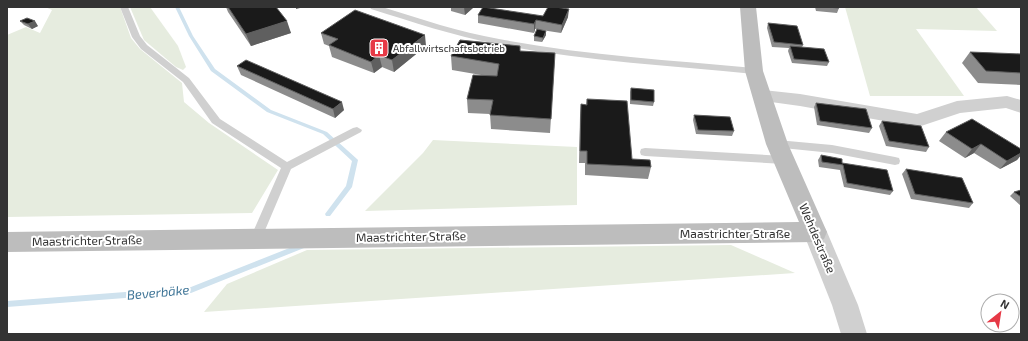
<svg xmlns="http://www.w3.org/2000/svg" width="1028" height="341" font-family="'Exo 2',sans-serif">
<rect width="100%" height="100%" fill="#fff"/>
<g fill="#e6ecdf">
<path d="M45,7h75l11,31 9,11 42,34 2,19 25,21 69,47 -26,43 -245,4v-182l19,-8 14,6 12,-23z"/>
<path d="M130,7h20l28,39 8,21 -3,3 -7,-3 -32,-27z"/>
<path d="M845,7h131l21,24 -81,-2 48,67h-94z"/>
<path d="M433,140l144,7v58l-212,6 58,-58z"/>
<path d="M731,245l64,28 -591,39 23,-28 80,-34z"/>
</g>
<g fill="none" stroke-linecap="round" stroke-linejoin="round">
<g fill="#cfe2ee" fill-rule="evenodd">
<path d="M175,7h4l14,29 22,33 56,41 56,22 30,27 1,1 -6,27 -22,29h-4l-1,-2 21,-28 6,-25 -29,-27 -56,-22 -56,-41 -22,-35z"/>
<path d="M302,243l2,1 1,2 -1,2 -113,45 -184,14v-6l184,-14z"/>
</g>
<g fill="#d0d0d0" fill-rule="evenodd">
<path d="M120,7h8l12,29 7,9 42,33 31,41 67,43 66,-34 4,-1 5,3 -1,2 -70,37 -31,73 -4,2 -4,-2 -2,-3 31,-71 -69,-45 -29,-41 -42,-33 -9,-12z"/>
<path d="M370,7h12c39,12 77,25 117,32 84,16 170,21 255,29l5,3 -5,3c-86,-9 -172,-13 -257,-30 -43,-8 -84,-22 -126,-35z"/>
<path d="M777,140l55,5 63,12 4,1 1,3 -1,3 -4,1 -63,-12 -59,-6 -1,-3 1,-3z"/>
<path d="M645,148l139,8 4,1 1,3 -1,3 -4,1 -139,-8 -4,-1 -1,-3 1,-3z"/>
</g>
<g fill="#d0d0d0" fill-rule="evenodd">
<path d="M763,90l37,4 117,20 40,-13 50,-5 14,4v13l-15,-5 -46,5 -42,14 -118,-21 -43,-6 -3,-4 3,-4z"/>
<path d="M815,223l8,2 4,7 31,73 9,29h-26l-9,-29 -29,-73 4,-7z"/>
</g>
<path fill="#bdbdbd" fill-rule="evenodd" d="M740,7h16l7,64 25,73 39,88 -3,7 -9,3 -808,10v-20l792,-10 -33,-78 -21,-73z"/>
</g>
<g fill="#8c8c8c">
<path d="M226,7h50l15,26 -40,13 -23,-34z"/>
<path d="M451,7h23l-9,8 -14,-4z"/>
<path d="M815,7h23l1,1 -2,5 -21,-2z"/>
<path d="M478,15l65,1 25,1 -7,16 -26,-4 -1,4 -56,-10z"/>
<path d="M20,21l18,5 -6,3 -8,-4z"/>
<path d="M768,23l35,22 -1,2 27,15 -2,4 -35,-3 -4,-12 1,-3 -17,-1 -5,-19z"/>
<path d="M546,31v4l-4,7 -8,-1v-5z"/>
<path d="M321,33l105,13 -32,26 -12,-5 -8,6 -42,-16 -3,-11 -5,-2z"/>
<path d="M520,51l35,2 -5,80 -59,-4 -1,-15 -22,-1 -1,-14 20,-23 -35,-6 -1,-14z"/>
<path d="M970,52l51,2v31l-43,-2 -16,-20z"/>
<path d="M237,66l107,44 -9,8 -94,-43z"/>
<path d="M631,88l23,14 -1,4 -23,-2v-12z"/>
<path d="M587,99l45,60 19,8 -3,12 -63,-4v-12h-6l1,-47 1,-12 5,1z"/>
<path d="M816,103l56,25 -3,5 -52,-8 -3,-18z"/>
<path d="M694,115l40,16 -2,5 -36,-2 -3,-14z"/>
<path d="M882,121l47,26 -3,5 -40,-6 -7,-20z"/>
<path d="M946,132l75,17v6l-4,5 -17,9 -26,-16 -9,5 -26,-17z"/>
<path d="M821,155l21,8 51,28 -3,4 -46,-8 -4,-17 -21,-3 -1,-7z"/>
<path d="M906,169l67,34 -4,5 -58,-9 -9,-25z"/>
<path d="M1021,190v16l-11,-10 4,-4z"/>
</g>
<g fill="#5f5f5f">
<path d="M296,7h8l-8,2z"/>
<path d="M464,7h10l-9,8z"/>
<path d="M569,9l-1,8 -7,16 1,-8z"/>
<path d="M536,20l-1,9 -1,4v-9z"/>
<path d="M35,21l3,5 -6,3 -4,-5z"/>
<path d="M287,21l4,12 -40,13 -5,-12z"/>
<path d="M546,31v4l-4,7 1,-4z"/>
<path d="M425,35l1,11 -32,26 -2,-12z"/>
<path d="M379,55l3,12 -8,6 -3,-11z"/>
<path d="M342,102l2,8 -9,8 -2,-9z"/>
<path d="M981,144l-7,9 -9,5 7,-9z"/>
<path d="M1021,153v2l-4,5 -17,9 7,-8z"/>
</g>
<g fill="#1a1a1a" stroke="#5f5f5f">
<path d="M228,7h48l11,14 -41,13z"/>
<path d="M483,7l60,9 5,-9h7l14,2 -7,16 -26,-5 -2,4 -56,-9z"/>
<path d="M826,7h12l1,1z"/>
<path d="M355,10l70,25 -33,25 -13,-5 -8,7 -42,-17 9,-6 -17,-6z"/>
<path d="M27,18l8,3 -7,3 -8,-3z"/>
<path d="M768,23l29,3 6,19 -29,-3z"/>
<path d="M537,29l9,2 -3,7 -9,-2z"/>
<path d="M460,40l60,6v5l35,2 -4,66 -61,-4 3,-15 -26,-1 6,-24 24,1 2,-12 -48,-8z"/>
<path d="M790,46l34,3 5,13 -35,-3z"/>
<path d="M970,52l51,2v19l-35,-2z"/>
<path d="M246,60l96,42 -9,7 -96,-43z"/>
<path d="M631,88l23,2v12l-23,-2z"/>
<path d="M587,99l40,2 5,58 18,1 1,7 -64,-3v-13h-7l1,-47 6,1z"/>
<path d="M816,103l50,6 6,19 -52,-7z"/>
<path d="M694,115l36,2 4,14 -36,-1z"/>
<path d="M972,119l49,30v4l-14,8 -26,-17 -9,5 -26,-17z"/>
<path d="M882,121l39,5 8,21 -40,-6z"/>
<path d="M821,155l21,4v4l45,7 6,21 -46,-8 -4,-18 -21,-3z"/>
<path d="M906,169l56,9 11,25 -58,-9z"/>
<path d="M1021,190v7l-7,-5z"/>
</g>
<defs>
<symbol id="building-square" viewBox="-11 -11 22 22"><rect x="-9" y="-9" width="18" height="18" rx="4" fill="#e63946" stroke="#fff"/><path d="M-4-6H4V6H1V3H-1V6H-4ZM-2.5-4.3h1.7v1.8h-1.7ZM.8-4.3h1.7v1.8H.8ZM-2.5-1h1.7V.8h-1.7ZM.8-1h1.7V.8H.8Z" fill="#fff"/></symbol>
</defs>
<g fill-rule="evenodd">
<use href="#building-square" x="368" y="37" width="22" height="22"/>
</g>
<g text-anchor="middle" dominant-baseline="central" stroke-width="4" stroke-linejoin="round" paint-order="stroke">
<g font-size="10" fill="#333" stroke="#fff" text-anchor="start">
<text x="393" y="48">Abfallwirtschaftsbetrieb</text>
</g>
<g font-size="12" fill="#333" stroke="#fff">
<text x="735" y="233">Maastrichter Straße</text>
<text transform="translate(411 236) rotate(-1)">Maastrichter Straße</text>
<text transform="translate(818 238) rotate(67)">Wehdestraße</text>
<text transform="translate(87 240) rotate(-1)">Maastrichter Straße</text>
</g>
<g font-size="13" font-style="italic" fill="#3f7597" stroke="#fff">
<text transform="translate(158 292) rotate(-5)">Beverbäke</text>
</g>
</g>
<rect width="1028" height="341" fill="none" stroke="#333333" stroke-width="16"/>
<g transform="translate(1000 313) rotate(30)"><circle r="19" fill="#ffffff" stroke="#adadad"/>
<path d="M0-3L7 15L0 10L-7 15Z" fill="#e63946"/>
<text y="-6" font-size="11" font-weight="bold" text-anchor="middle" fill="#333333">N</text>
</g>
</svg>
